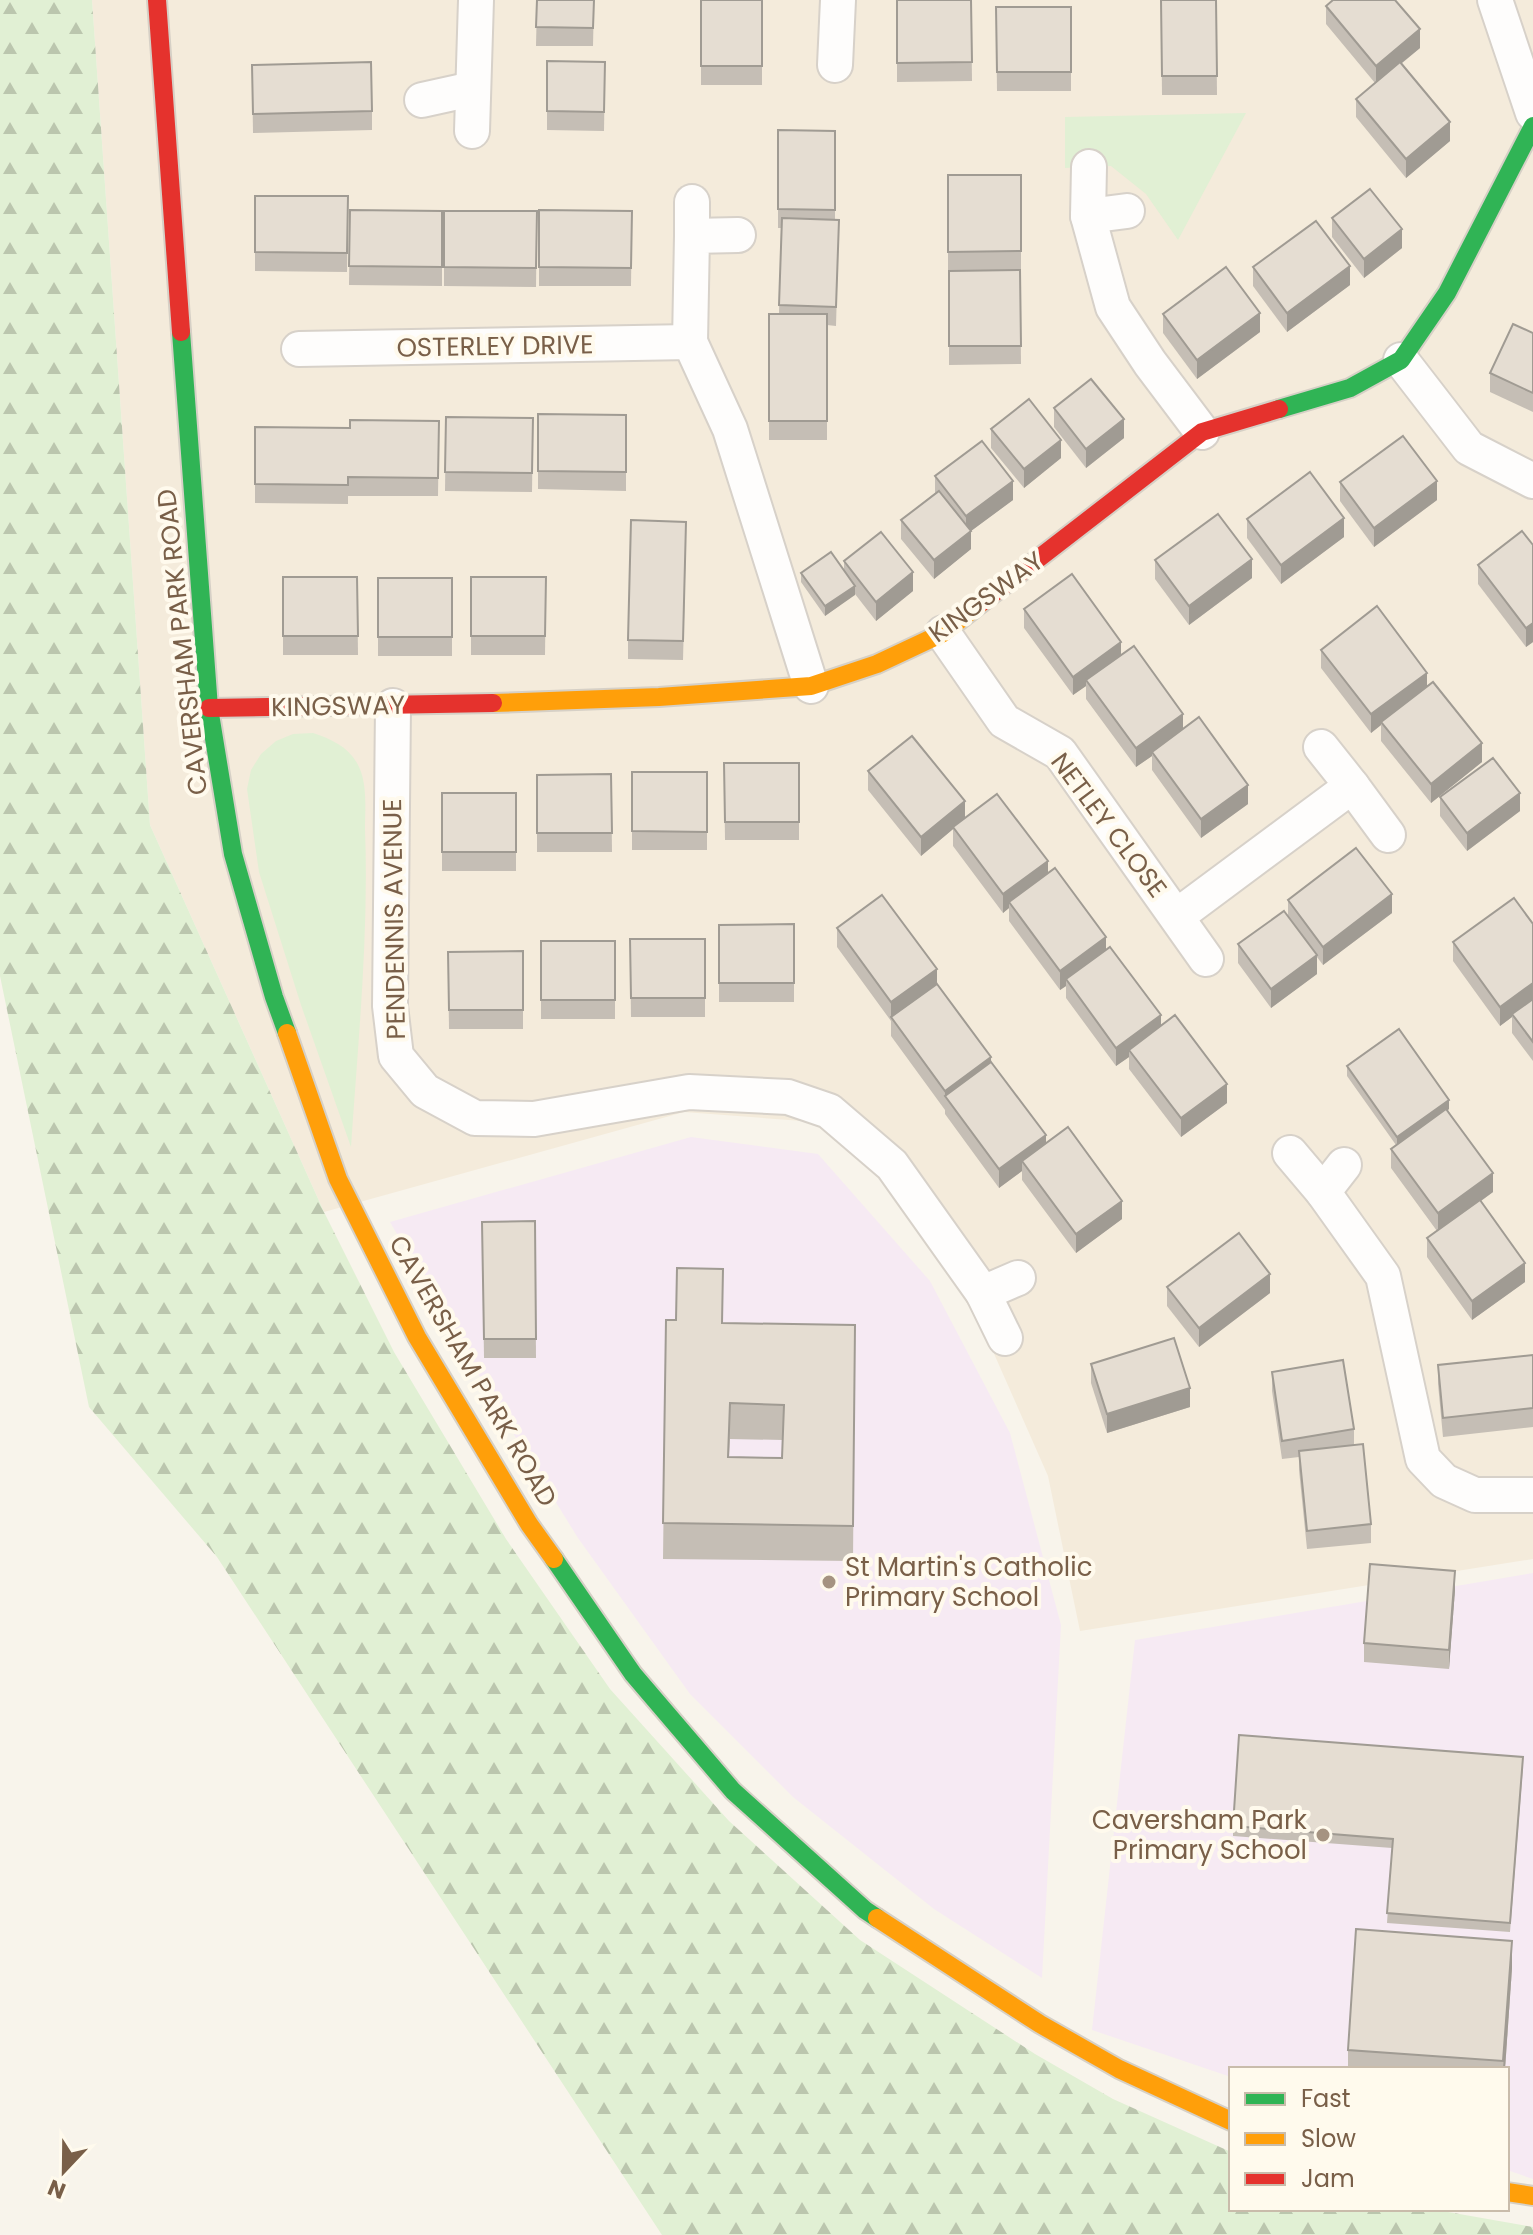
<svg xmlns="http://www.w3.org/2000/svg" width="1533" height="2235" font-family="Poppins,sans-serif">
<defs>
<pattern id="forest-firs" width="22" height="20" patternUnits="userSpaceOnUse" patternTransform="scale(2)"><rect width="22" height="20" fill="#e1f0d4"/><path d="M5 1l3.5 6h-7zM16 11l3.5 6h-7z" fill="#bbc6ae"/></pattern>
</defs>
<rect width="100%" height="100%" fill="#f8f4eb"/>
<path fill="#f4ebdb" d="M92,0h1441v1559l-453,72 -32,-155 -68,-154 -85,-126 -66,-73 -145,-11 -360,100 -174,-387z"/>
<g fill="#f6eaf3">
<path d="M691,1137l127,17 112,127 80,152 51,192 -19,353 -108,-69 -141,-112 -103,-103 -112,-156 -73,-118 -115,-198z"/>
<path d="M1533,1573v606l-26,-9v-101h-276v8l-139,-47 43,-390z"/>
</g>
<g fill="#e1f0d4">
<path d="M1246,113l-68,127 -32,-46 -35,-28 -46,2v-51z"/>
<path d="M313,733c18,6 34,13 44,30 11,19 8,46 8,66 4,106 -7,213 -14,318l-50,-142 -42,-133 -12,-83 4,-19 10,-16 15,-13 17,-7z"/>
</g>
<path fill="url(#forest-firs)" d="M0,0h92l58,825 174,387 70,140 112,187 104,150 119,132 131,119 175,114 78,45 118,53v57h200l102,18v8h-871l-445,-678 -128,-150 -89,-431z"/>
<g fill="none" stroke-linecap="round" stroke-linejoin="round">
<defs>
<g id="street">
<path d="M1495,0l38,113"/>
<path d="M835,65l3,-65"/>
<path d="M422,100l50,-11"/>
<path d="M472,131l4,-131"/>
<path d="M1089,167l-1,49 25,91 37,56 52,69"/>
<path d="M1088,216l39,-5"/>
<path d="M692,236v-34"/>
<path d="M690,342l2,-106 46,-1"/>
<path d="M299,349l391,-7 40,87 81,257"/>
<path d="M1401,360l68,88 64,33"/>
<path d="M943,633l61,88 56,32 146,206"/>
<path d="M393,706l-3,300 6,50 29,35 50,27 59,1 155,-27 99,5 41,14 63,54 91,128 22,45"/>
<path d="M1352,786l36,49"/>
<path d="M1177,916l175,-130 -31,-39"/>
<path d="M1290,1153l33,39 60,84 40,183 21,22 31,14h58"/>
<path d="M1323,1192l21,-27"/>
<path d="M983,1293l35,-15"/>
</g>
<g id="fast">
<path d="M181,332l28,376 24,146 41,143 13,36"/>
<path d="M1279,409l71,-21 51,-28 46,-67 86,-167"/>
<path d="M554,1559l79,115 100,117 132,119 12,8"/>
</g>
<g id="slow">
<path d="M493,703l166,-6 152,-11 66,-22 66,-31 38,-30"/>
<path d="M287,1033l51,146 79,158 112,187 25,35"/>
<path d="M877,1918l163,106 79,45 112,52"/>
<path d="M1507,2192l26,4"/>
</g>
<g id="jam">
<path d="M157,0l24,332"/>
<path d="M981,603l221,-171 77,-23"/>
<path d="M209,708l284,-5"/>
</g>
</defs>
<use href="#street" stroke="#d7d1c9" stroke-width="38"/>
<use href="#fast" stroke="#d6d0c6" stroke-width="22"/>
<use href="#slow" stroke="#d6d0c6" stroke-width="22"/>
<use href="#jam" stroke="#d6d0c6" stroke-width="22"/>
<use href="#street" stroke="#fefdfc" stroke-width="34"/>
<use href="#fast" stroke="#30b455" stroke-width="18"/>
<use href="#slow" stroke="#ff9f0a" stroke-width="18"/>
<use href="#jam" stroke="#e5322d" stroke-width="18"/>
</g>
<g fill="#c5beb5" fill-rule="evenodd">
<path d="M537,0h57l-1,46h-57z"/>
<rect x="701" y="0" width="61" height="85"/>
<path d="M897,0h74l1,81 -75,1z"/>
<path d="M1161,0h55l1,95h-55z"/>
<path d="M1326,6l94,42 -19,16 49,77 -44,37 -50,-61v-18l19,-16 -49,-59z"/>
<path d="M996,7h75v84h-74z"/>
<path d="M547,61l58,1 -1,69 -57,-1z"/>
<path d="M252,65l120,46v19l-119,3z"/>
<path d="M778,130l57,1v89h4l-3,106 -9,-1v115h-58v-126h10l2,-86h-3z"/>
<path d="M948,175h73v95l-73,1z"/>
<path d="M255,196h93l-1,76 -92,-1z"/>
<path d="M350,210l92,1v75l-93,-1z"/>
<path d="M539,210l93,1 -1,75h-92z"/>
<path d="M444,211h93l-1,76 -92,-1z"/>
<path d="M1332,218l70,30 -38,30 -32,-41z"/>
<path d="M1253,267l97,18 -63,47 -34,-46z"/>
<path d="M1020,270l1,94 -72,1v-94z"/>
<path d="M1163,314l97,18 -63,47 -34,-46z"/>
<path d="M1533,333v79l-43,-20v-19z"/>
<path d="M1054,408l70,30 -38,30 -32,-41z"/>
<path d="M538,414l88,1v76l-88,-2z"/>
<path d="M446,417l87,1 -1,74 -87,-1z"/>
<path d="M439,421l-1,75h-90v8l-93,-1v-76l95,1z"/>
<path d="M991,429l70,29 -37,30 -33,-40z"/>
<path d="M935,476l78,24 -42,31v18l-37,30 -33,-40v-19l34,-27z"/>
<path d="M1340,482l97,18 -63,47 -34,-46z"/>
<path d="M1247,519l97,18 -63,47 -34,-46z"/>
<path d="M686,540l-3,120 -55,-1v-19z"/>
<path d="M1533,545v97l-7,5 -48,-63v-19z"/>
<path d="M1155,560l97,18 -63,47 -34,-46z"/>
<path d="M844,561l69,30 -37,30 -21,-27 -30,22 -24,-34v-9l43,-3z"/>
<path d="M283,577h74l1,78h-75z"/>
<path d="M471,577h75l-1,78h-74z"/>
<rect x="378" y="578" width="74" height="78"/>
<path d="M1024,609l97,46 62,74 65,75 -47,34 -49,-68v-14l-16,11 -50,-68v-13l-13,9 -49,-67z"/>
<path d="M1321,650l106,37 55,75 -51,41 -50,-62v-16l-10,8 -50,-65z"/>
<path d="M724,763h75v77h-74z"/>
<path d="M868,771l97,47 83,56 58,76 55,76 66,77 -46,34 -52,-68v-12l-13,9 -50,-68v-12l-6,4 -51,-69v-13l-6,5 -50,-67v-17l-32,27 -53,-66z"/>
<rect x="632" y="772" width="75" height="78"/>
<path d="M611,774l1,78h-75v-77z"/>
<rect x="442" y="793" width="74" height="78"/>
<path d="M1440,797l80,14 -53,40 -27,-35z"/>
<path d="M1288,900l104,13 -69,52 -6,-8v17l-46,34 -33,-45v-19l50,-29z"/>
<path d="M794,924v78h-75v-77z"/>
<path d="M1533,924v137l-21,-28v-16l-12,9 -47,-65v-19z"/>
<path d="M837,928l100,56 109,159 76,76 -46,34 -54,-73v-9l-23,17 -54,-74v-4l-54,-74v-15l-54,-74z"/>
<path d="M630,939h75v78h-74z"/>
<rect x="541" y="941" width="74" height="78"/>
<path d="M523,951v78h-74l-1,-77z"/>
<path d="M1347,1066l102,43 -1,1 45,82 -12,9 44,81 -53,38 -45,-63v-19l10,-7 -46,-63v-19l5,-4 -49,-69z"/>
<path d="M535,1221l1,137h-52l-2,-136z"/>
<path d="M1167,1287l103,6 -71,54 -32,-41z"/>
<path d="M666,1320l57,3 132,2 -2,236 -190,-2zM730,1439l53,1 -1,18 -53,-1z"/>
<path d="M1533,1355v72l-90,10 -5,-53v-19z"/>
<path d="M1091,1364l99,43 -83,26 -16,-50z"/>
<path d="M1272,1372l82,57v16l17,79v19l-64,6 -8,-79v-13l-17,2 -10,-68z"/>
<path d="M1455,1590l-6,79 -85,-7v-19z"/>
<path d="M1523,1767l-13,165 -123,-9 5,-75 -159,-12v-10z"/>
<path d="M1512,1968l-7,101h-157v-19z"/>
</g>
<g fill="#a09b93">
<path d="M1420,29v19l-44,36v-18z"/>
<path d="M1450,122v19l-44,37v-19z"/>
<path d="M1402,229v19l-38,30v-19z"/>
<path d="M1350,266v19l-63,47v-19z"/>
<path d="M1260,313v19l-63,47v-19z"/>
<path d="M1124,419v19l-38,30v-19z"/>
<path d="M1061,440v18l-37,30v-19z"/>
<path d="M1013,481v19l-42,31v18l-37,30v-19l32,-26v-18z"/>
<path d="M1437,481v19l-63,47v-19z"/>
<path d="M1344,518v19l-63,47v-19z"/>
<path d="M1252,559v19l-63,47v-19z"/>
<path d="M913,572v19l-37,30v-19z"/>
<path d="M855,586v9l-30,21v-10z"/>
<path d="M1533,623v19l-7,5v-19z"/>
<path d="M1121,642v19l-35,19v6l-13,9v-18z"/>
<path d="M1427,673v19l-46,30v3l-10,8v-19z"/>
<path d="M1183,714v19l-31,19v4l-16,11v-19z"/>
<path d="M1482,743v19l-51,41v-19z"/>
<path d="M1248,785v19l-47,34v-19z"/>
<path d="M1520,793v18l-53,40v-18z"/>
<path d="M965,801v18l-44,37v-19z"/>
<path d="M1048,861v19l-39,22v6l-6,5v-19z"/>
<path d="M1392,894v19l-69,52v-18z"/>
<path d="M1106,937v19l-40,23v7l-6,4v-19z"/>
<path d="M1317,955v19l-46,34v-19z"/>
<path d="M937,969v18l-46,30v4v-19z"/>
<path d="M1533,983v19l-21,12v3l-12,9v-19z"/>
<path d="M1161,1015v19l-32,16v7l-13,9v-18z"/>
<path d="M991,1057v19l-46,20v14v-19z"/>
<path d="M1227,1084v19l-46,34v-19z"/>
<path d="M1449,1100v9l-52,37v-9z"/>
<path d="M1046,1135v19l-24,7v10l-23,17v-19z"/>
<path d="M1493,1173v19l-55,40v-19z"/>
<path d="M1122,1201v18l-46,34v-19z"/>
<path d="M1525,1263v19l-53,38v-19z"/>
<path d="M1270,1274v19l-71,54v-19z"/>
<path d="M1190,1388v19l-83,26v-19z"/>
<path d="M1455,1571v19l-6,79v-19z"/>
<path d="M1512,1941v27l-7,101h-2z"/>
</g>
<g fill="#e5ddd2" stroke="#a09b93" stroke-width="2" fill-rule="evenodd">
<path d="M537,0h57l-1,28 -57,-1z"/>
<rect x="701" y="0" width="61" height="66"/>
<path d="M897,0h74l1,62 -75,1z"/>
<path d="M1161,0h55l1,76h-55z"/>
<path d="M1333,0h62l25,29 -44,37 -50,-60z"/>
<path d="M996,7h75v65h-74z"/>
<path d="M547,61l58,1 -1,50 -57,-1z"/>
<path d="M371,62l1,49 -119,3 -1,-49z"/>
<path d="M1400,62l50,60 -44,37 -50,-60z"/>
<path d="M778,130l57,1v79l-57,-1z"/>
<path d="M948,175h73v76l-73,1z"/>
<path d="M1370,189l32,40 -38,30 -32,-41z"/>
<path d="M255,196h93l-1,57 -92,-1z"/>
<path d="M350,210l92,1v56l-93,-1z"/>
<path d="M539,210l93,1 -1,57 -92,-1z"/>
<path d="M444,211h93l-1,57 -92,-1z"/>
<path d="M782,218l57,2 -3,87 -57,-2z"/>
<path d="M1316,221l34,45 -63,47 -34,-46z"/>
<path d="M1226,267l34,46 -63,47 -34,-46z"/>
<path d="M1020,270l1,76h-72v-75z"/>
<rect x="769" y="314" width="58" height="107"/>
<path d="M1513,324l20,9v60l-43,-20z"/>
<path d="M1091,379l33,40 -38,30 -32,-41z"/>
<path d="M1029,399l32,41 -37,29 -33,-40z"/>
<path d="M538,414l88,1v57l-88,-1z"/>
<path d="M446,417l87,1 -1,55 -87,-1z"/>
<path d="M350,420l89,1 -1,57 -90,-1v8l-93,-1v-57l95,1z"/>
<path d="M1403,436l34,45 -63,47 -34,-46z"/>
<path d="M982,441l31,40 -47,35 -31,-40z"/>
<path d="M1310,472l34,46 -63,47 -34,-46z"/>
<path d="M939,491l32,40 -37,29 -33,-40z"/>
<path d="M1218,514l34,45 -63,47 -34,-46z"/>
<path d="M631,520l55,2 -3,119 -55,-1z"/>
<path d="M1522,531l11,14v78l-7,5 -48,-63z"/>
<path d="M881,532l32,40 -37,30 -32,-41z"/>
<path d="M831,552l24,34 -30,20 -24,-33z"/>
<path d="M1072,574l49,68 -48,35 -49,-68z"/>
<path d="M283,577h74l1,59h-75z"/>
<path d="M471,577h75l-1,59h-74z"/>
<rect x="378" y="578" width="74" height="59"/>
<path d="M1377,606l50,67 -56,41 -50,-64z"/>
<path d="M1134,646l49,68 -47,34 -50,-68z"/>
<path d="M1433,682l49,61 -51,41 -50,-62z"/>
<path d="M1199,717l49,68 -47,34 -49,-67z"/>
<path d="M912,736l53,65 -44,36 -53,-66z"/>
<path d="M1493,758l27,35 -53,40 -27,-36z"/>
<path d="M724,763h75v59h-74z"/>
<path d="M632,772h75v60l-75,-1z"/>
<path d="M611,774l1,59h-75v-58z"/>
<rect x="442" y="793" width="74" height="59"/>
<path d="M997,794l51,67 -45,33 -50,-67z"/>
<path d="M1356,848l36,46 -69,53 -35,-47z"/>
<path d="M1055,868l51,69 -46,34 -51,-69z"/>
<path d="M882,895l55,74 -46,33 -54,-74z"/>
<path d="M1514,898l19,26v59l-33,24 -47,-65z"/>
<path d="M1284,911l33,44 -46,34 -33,-45z"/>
<path d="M794,924v59h-75v-58z"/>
<path d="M630,939h75v59h-74z"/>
<rect x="541" y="941" width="74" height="59"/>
<path d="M1110,947l51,68 -45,33 -50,-69z"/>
<path d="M523,951v59h-74l-1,-58z"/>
<path d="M937,984l54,73 -46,34 -54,-74z"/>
<path d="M1533,999v43l-21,-28z"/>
<path d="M1175,1015l52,69 -46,34 -52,-68z"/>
<path d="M1399,1029l50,71 -52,37 -50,-71z"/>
<path d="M991,1062l55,73 -47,34 -54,-73z"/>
<path d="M1446,1109l47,64 -55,40 -47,-64z"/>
<path d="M1068,1127l54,74 -46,33 -54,-73z"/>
<path d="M1480,1200l45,63 -53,38 -45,-63z"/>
<path d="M535,1221l1,118h-52l-2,-117z"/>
<path d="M1239,1233l31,41 -71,54 -32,-41z"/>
<path d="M677,1268l46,1 -1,54 133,2 -2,201 -190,-3 3,-203h10zM730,1403l54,2 -2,53 -54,-1z"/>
<path d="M1174,1338l16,50 -83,26 -16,-50z"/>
<path d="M1533,1355v53l-90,10 -5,-53z"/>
<path d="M1343,1360l11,69 -72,12 -10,-69z"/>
<path d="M1363,1444l8,80 -64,7 -8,-80z"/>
<path d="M1370,1564l85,7 -6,79 -85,-7z"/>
<path d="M1239,1735l284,22 -13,166 -123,-10 6,-74 -160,-13z"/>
<path d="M1356,1929l156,12 -9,120 -155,-11z"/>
</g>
<g fill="#a59381" stroke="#fffaed" stroke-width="3">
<circle cx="829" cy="1582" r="8"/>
<circle cx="1323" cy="1835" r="8"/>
</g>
<g text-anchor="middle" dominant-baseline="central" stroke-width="8" stroke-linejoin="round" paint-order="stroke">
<g font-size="26" fill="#795f48" stroke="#fffaed">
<text transform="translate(495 346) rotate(-1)">OSTERLEY DRIVE</text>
<text transform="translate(986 597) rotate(-36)">KINGSWAY</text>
<text transform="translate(182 642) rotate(-96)">CAVERSHAM PARK ROAD</text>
<text transform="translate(338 706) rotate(-1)">KINGSWAY</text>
<text transform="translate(1109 825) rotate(53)">NETLEY CLOSE</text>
<text transform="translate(394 919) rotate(-91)">PENDENNIS AVENUE</text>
<text transform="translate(473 1371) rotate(60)">CAVERSHAM PARK ROAD</text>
</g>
<g font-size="26" fill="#795f48" stroke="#fffaed" text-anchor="start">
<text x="845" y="1567">St Martin's Catholic<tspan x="845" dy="30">Primary School</tspan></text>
<text x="1307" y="1820" text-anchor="end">Caversham Park<tspan x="1307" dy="30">Primary School</tspan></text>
</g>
</g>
<rect x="1229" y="2067" width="280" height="144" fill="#fffaed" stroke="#c9bcab" stroke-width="2"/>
<rect x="1245" y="2093" width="40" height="12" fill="#30b455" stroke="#c9bcab" stroke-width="2"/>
<text x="1301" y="2107" font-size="24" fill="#795f48">Fast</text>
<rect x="1245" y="2133" width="40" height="12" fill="#ff9f0a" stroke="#c9bcab" stroke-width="2"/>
<text x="1301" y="2147" font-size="24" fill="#795f48">Slow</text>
<rect x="1245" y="2173" width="40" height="12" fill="#e5322d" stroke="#c9bcab" stroke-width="2"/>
<text x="1301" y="2187" font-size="24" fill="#795f48">Jam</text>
<g transform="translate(64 2171) rotate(202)" stroke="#fffaed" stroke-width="6" paint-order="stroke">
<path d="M0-6L14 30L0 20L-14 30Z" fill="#795f48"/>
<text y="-12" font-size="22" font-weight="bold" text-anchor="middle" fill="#795f48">N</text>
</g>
</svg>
